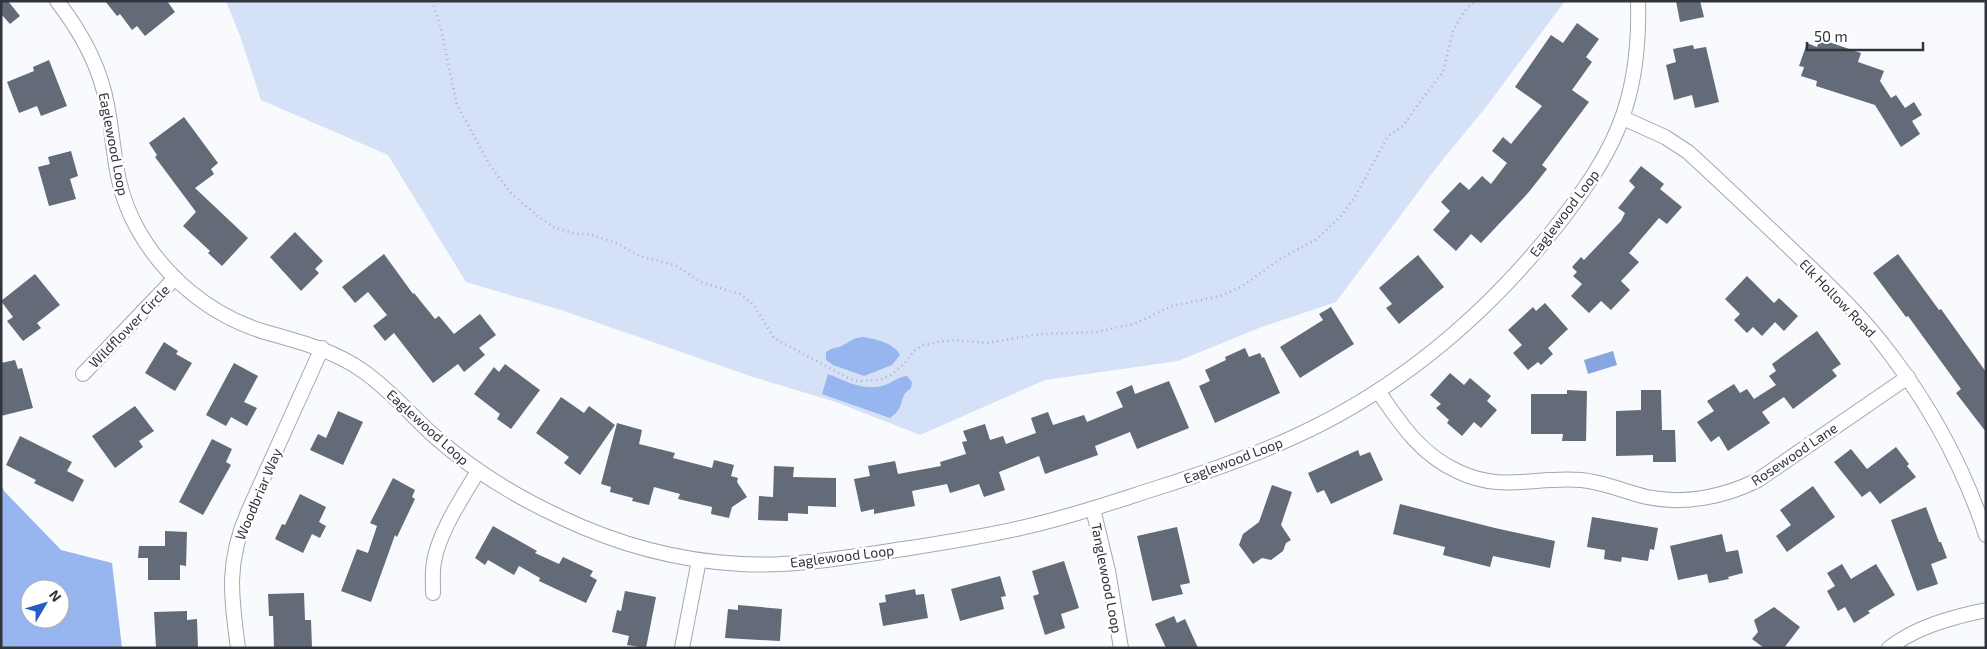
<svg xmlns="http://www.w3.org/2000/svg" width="1987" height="649" font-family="'Exo 2',sans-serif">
<rect width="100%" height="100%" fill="#f8fafd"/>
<path fill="#d5e1f7" d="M226,1h1339l-79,106 -50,61 -100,134 -77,26 -81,33 -133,19 -125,55 -84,-33 -83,-25 -192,-67 -95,-28 -78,-127 -127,-55 -21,-64z"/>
<g fill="#97b5ee" fill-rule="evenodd">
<path d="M863,337c13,2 31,6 37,18l-8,10 -28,11 -31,-11 -7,-5v-8c5,-3 7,-4 13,-5 9,-3 12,-9 24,-10z"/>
<path d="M828,374c17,7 38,18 57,11 8,-3 13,-8 22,-9l5,6 -1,6c-14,9 -4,18 -21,30l-68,-24z"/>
<path d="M1,484l3,7 57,59 51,13 10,85h-121zM30,589h30v30h-30z"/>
</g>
<path fill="#88a6de" d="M1613,351l4,14 -29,9 -4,-14z"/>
<g fill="#636a78">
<path d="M1,1h7l12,15 -10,8 -9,-10z"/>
<path d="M105,1h62l8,11 -30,24 -8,-10 -5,4 -12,-16 -3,2z"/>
<path d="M1676,1h24l4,16 -24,5z"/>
<path d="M1577,23l22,16 -13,18 6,5 -20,28 17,12 -47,63 5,4 -19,24 -47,50 -10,-9 -15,17 -23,-21 17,-19 -9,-9 19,-20 9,8 13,-14 9,8 16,-21 -15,-12 11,-14 8,7 31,-38 -27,-19 36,-52 12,8z"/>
<path d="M1820,39l41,14 -3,9 26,9 -4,10 11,17 5,-3 9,13 9,-6 8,13 -10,6 8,13 -19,13 -26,-42 -59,-19 1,-5 -16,-5 3,-9 -5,-1 8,-23 10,4z"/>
<path d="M1693,45l1,4 12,-2 13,55 -24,6 -3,-13 -18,5 -8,-35 10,-3 -3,-13z"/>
<path d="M49,60l18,46 -26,10 -4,-10 -18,7 -12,-31 27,-11 -1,-4z"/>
<path d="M184,117l34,46 -7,6 3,5 -19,14 53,50 -26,28 -14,-13 2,-2 -27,-25 13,-14 -41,-55 2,-2 -8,-12z"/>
<path d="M71,151l7,25 -8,3 6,20 -27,7 -11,-39 12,-3 -2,-7z"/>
<path d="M1641,166l23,18 -4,5 22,18 -15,17 -8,-6 -30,35 10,9 -18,19 9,9 -19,20 -10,-9 -12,12 -18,-17 11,-12 -9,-8 4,-4 -5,-5 9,-10 3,3 37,-39 4,-8 -7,-5 17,-21 -6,-6z"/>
<path d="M295,232l28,29 -8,8 4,4 -18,18 -31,-34z"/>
<path d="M384,254l29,40 1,-1 21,26 4,-3 15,18 26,-20 16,21 -17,13 6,7 -21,17 -6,-8 -25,19 -39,-50 -9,8 -12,-15 14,-11 -19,-23 -13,11 -13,-16z"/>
<path d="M1898,254l41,56 2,-1 45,63v60l-30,-39 5,-4 -53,-73 -2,1 -33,-44z"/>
<path d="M1418,255l26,32 -45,37 -13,-16 6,-4 -13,-16z"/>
<path d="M35,274l25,31 -23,18 4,5 -18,13 -16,-20 6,-4 -12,-16z"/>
<path d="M1747,276l27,27 5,-5 19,18 -14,15 -9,-9 -13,14 -9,-9 -6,6 -13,-13 6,-6 -15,-15z"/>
<path d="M1545,303l23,26 -20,19 5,6 -12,11 -3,-3 -10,8 -15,-17 9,-8 -14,-15 25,-23 3,4z"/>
<path d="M1331,307l23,37 -54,34 -20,-31 43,-27 -4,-6z"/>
<path d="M1817,331l24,33 -9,6 5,6 -44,33 -9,-12 -22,15 8,11 -42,28 -9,-15 -8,6 -14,-20 17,-11 -7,-10 27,-17 6,9 7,-4 7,10 22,-14 -7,-9 7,-5 -4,-7z"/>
<path d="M164,342l14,9 -2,3 16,9 -17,28 -30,-18z"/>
<path d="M1245,348l4,9 11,-4 2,5 2,-1 16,36 -65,30 -16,-37 11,-5 -5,-11 21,-10 -1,-3z"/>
<path d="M15,360l3,9 4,-1 11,40 -32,8v-53z"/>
<path d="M234,363l24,13 -14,26 13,6 -10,18 -16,-9 -5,9 -20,-11z"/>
<path d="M505,364l35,26 -29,39 -14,-10 3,-5 -26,-20 20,-27 5,5z"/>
<path d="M1450,373l14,12 6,-7 21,18 -4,5 10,9 -16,18 -7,-6 -12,14 -15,-13 2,-3 -13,-12 5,-4 -11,-9z"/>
<path d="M1169,381l20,47 -52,21 -7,-17 -35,14 3,9 -53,19 -6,-18 -40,16 6,18 -21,7 -5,-13 -29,9 -3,-9 -35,7 3,15 -41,8v-5l-13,3 -7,-33 16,-3 -2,-10 27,-5 3,13 43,-8 -1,-4 26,-8 -4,-12 5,-1 -4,-10 22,-7 5,16 13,-4 3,8 30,-11 -5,-15 17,-6 5,13 31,-10 3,7 36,-15 -7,-15 16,-7 3,9z"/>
<path d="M1567,390l20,1 -1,50h-24l1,-7h-32v-40h36z"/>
<path d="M1641,390h20l1,40h13l1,32h-23v-7l-37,1v-45l25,-1z"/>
<path d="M561,397l23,16 5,-7 26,19 -35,50 -16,-12 5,-6 -33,-24z"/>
<path d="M135,406l19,25 -15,10 4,6 -28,21 -23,-32z"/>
<path d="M338,411l25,11 -20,43 -33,-15 8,-16 8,4z"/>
<path d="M617,423l25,7 -3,14 36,9 -2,5 39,10 2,-8 20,5 -3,11 7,2 -1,4 10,15 -15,10 -3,11 -18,-4 1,-7 -34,-8 2,-5 -26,-7 -5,18 -17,-4 1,-3 -23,-6 1,-5 -10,-3z"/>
<path d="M20,436l52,26 -5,9 17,9 -11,22 -39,-19 2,-3 -30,-15z"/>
<path d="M212,439l20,10 -6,13 5,3 -28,50 -24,-13z"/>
<path d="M1896,447l13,17 -2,2 9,11 -36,27 -10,-13 -8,6 -28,-35 17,-13 16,20z"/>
<path d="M1358,450l2,6 10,-4 13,28 -52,24 -7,-14 -7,3 -9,-20z"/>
<path d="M774,466l20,1 -1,10 43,1v29l-28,-1v8l-20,-1v8l-30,-1 1,-24 14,1z"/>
<path d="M393,478l22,12 -3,7 3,2 -18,38 -2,-2 -24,67 -30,-11 16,-42 11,4 9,-27 -7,-3z"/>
<path d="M1272,485l20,7 -11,33 10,15 -5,3 -3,8 -12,9 -9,-2 -9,6 -14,-19 4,-11 16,-12z"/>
<path d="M1813,486l22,31 -48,35 -11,-16 15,-11 -11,-15z"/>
<path d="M300,494l26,13 -7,15 7,4 -6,12 -8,-4 -9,19 -28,-14 7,-15 3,1z"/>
<path d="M1400,504l95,24 60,13 -5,27 -57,-12 -3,11 -47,-12 2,-8 -52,-13z"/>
<path d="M1926,507l13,35h2l6,16 -16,6 7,20 -21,7 -26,-71z"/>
<path d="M1592,517l66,11 -4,22 -4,-1 -2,12 -26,-4 -1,5 -17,-3 1,-9 -18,-3z"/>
<path d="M493,526l44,25 -2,2 24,11 4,-7 30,14 -3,5 7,4 -11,23 -47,-22 1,-3 -21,-12 -5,9 -26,-15 -3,5 -10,-7z"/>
<path d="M1177,527l13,56 -10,2 3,9 -31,7 -15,-65z"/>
<path d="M165,531l22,1 -1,34 -6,-1v15h-32v-22h-10l1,-12h26z"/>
<path d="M1722,534l4,18 12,-2 5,23 -15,4 1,2 -20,4 -2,-9 -29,6 -8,-34z"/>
<path d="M1064,561l15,47 -18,6 4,14 -20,7 -12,-39 6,-2 -7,-23z"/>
<path d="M1842,564l9,15 25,-15 19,31 -27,16 2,2 -16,10 -9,-16 -7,4 -11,-20 8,-5 -8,-13z"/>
<path d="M1000,576l6,20 -5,1 3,12 -44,12 -9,-32z"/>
<path d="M915,589l1,6 8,-1 4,24 -45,8 -4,-23 7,-1 -1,-7z"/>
<path d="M625,591l31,6 -10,51 -19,-3 2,-9 -17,-4 5,-22 4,1z"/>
<path d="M304,593l1,27h6l1,28h-38l-1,-32h-4l-1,-22z"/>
<path d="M738,605l44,4 -2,32 -55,-3 3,-29 10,1z"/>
<path d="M1774,607l26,20 -16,21h-20l-12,-9 6,-7 -4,-12z"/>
<path d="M187,611v9l10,-1 1,29h-42l-2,-36z"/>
<path d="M1174,616l3,7 8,-4 13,29h-32l-11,-24z"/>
</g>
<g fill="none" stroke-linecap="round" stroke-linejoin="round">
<defs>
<g id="street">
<path d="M57,1c25,32 43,65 50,104 9,46 6,79 30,123 27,49 74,88 128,104 35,10 68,18 98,39 26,18 47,43 70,64 37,33 80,60 125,81 56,27 120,45 183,48 56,3 114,-8 169,-16 38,-6 77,-12 115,-21 45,-10 88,-25 132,-39 47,-15 94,-31 139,-52 100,-46 186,-118 255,-203 62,-78 90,-129 87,-232"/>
<path d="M1623,118l42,19 23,15c33,30 66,62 99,93 36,35 74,69 104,110 41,54 74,116 95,180"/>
<path d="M83,374l92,-96"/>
<path d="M1378,391c22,32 42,63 79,80 45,22 78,5 124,9 23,2 44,12 66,17 37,8 77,0 111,-17l150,-103"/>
<path d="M1093,509l15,62 13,77"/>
<path d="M433,593c0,-11 -1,-21 1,-31 5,-31 29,-65 44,-91"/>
<path d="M238,648c-7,-52 -12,-86 10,-136l74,-164"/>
<path d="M682,648l17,-88"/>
<path d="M1889,648c27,-21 63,-31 97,-38"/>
</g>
</defs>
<use href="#street" stroke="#a0a9b7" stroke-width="16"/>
<path stroke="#aeb0b4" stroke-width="2.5" stroke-dasharray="1 4" stroke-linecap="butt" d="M432,1l9,28 16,76 34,62 19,25 11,10 18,15 16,11 22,6h12l30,10 20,12 36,9 26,17 39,12 14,11 20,33 70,38 11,5 25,-1 11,-5 13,-11 10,-13 9,-6 15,-3 17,-2 32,3 52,-9 58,-2 39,-9 36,-17 48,-10 21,-9 39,-28 37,-20 25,-24 14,-20 32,-59 15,-10 19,-27 21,-27 10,-41 10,-18 11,-12"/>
<use href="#street" stroke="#fff" stroke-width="14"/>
</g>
<g text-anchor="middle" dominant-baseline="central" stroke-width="5" stroke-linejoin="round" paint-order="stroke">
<g font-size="14" fill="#31343a" stroke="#fff">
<text transform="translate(114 144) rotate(79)">Eaglewood Loop</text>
<text transform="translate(1564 213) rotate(-53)">Eaglewood Loop</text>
<text transform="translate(1838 298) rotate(46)">Elk Hollow Road</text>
<text transform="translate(129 326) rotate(-46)">Wildflower Circle</text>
<text transform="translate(428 427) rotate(42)">Eaglewood Loop</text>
<text transform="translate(1794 454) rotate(-34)">Rosewood Lane</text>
<text transform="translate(1233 460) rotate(-21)">Eaglewood Loop</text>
<text transform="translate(258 494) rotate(-67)">Woodbriar Way</text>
<text transform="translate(842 556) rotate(-7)">Eaglewood Loop</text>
<text transform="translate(1107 578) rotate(79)">Tanglewood Loop</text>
</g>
</g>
<rect width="1987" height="649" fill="none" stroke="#31343a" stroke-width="5"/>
<g transform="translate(45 604) rotate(52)"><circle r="24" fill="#ffffff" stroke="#adaeb0"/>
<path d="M0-4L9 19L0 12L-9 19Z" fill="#255ac7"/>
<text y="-8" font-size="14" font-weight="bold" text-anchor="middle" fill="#31343a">N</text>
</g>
<path d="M1807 42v8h116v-8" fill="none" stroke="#31343a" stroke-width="2.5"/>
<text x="1814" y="42" font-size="15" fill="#31343a" stroke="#ffffff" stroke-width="4" paint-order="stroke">50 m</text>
</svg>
